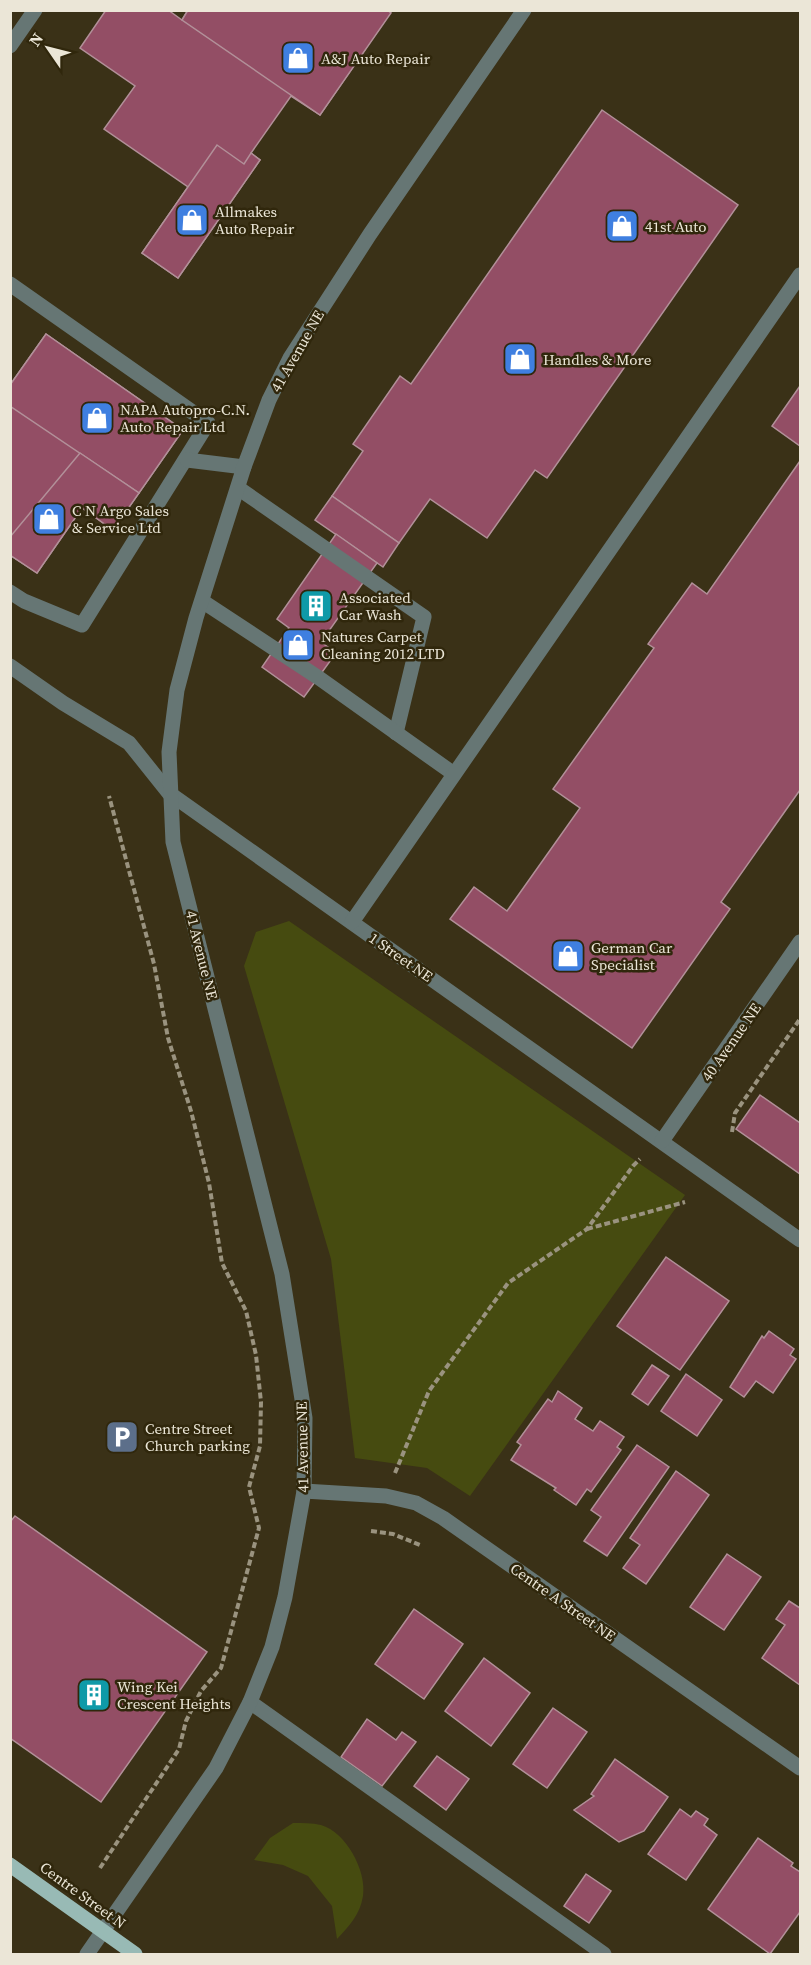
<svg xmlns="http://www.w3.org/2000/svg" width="811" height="1965" font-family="'Source Serif 4',serif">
<rect width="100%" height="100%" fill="#3a3117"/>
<g fill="#464b10">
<path d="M289,921l396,274 -215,301 -43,-28 -72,-10 -24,-199 -87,-293 12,-34z"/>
<path d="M293,1823c9,0 19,0 28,2 25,7 46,46 42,71 -3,19 -14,30 -26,43l-5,-33 -24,-30 -25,-11 -29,-5 16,-22z"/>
</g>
<g fill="#934e65" stroke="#b29099" stroke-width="1.5">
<path d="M106,10h62l14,10 6,-10h204l-72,105 -29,-19 -40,57 9,7 -82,118 -36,-25 46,-66 -84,-58 31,-43 -55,-38z"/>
<path d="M188,10h199l4,3 -71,102 -138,-95z"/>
<path d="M602,110l136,95 -191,273 -12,-8 -48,68 -57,-39 -31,44 -67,-47 31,-45 -10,-7 47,-68 11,8z"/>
<path d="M217,145l27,19 7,-11 9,7 -82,118 -36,-25z"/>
<path d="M46,334l137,96 -70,100 -31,-22 -45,65 -27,-18v-170z"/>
<path d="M46,334l137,96 -44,63 -129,-87v-21z"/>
<path d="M800,386v60l-28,-20z"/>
<path d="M80,453l59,40 -26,37 -31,-22 -45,65 -27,-18v-18z"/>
<path d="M800,461v329l-79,112 9,7 -98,139 -182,-129 24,-32 33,24 73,-103 -27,-19 101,-141 -6,-4 44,-61 15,11z"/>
<path d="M332,496l67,47 -16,24 -68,-47z"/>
<path d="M336,534l41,29 -56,79 15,11 -32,44 -42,-30 27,-39 -12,-9z"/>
<path d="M760,1095l40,28v51l-64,-45z"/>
<path d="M666,1257l63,44 -49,69 -63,-44z"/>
<path d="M769,1331l25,18 -4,6 6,4 -23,34 -17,-12 -12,16 -14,-10 32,-51 2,2z"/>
<path d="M652,1365l17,11 -21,29 -16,-11z"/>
<path d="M686,1374l36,26 -25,36 -36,-25z"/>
<path d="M558,1391l24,17 -7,11 18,12 7,-10 24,16 -7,10 4,3 -30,42 -4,-3 -11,16 -22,-15 2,-2 -45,-28 10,-15 -4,-3 31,-43 4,3z"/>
<path d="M637,1445l32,22 -62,89 -23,-15 17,-24 -10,-7z"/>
<path d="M676,1471l33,24 -63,89 -23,-16 17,-23 -10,-7z"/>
<path d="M15,1516l192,136 -106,150 -91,-64v-216z"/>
<path d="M727,1554l34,23 -37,53 -34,-23z"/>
<path d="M789,1601l11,7v77l-38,-27 23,-33 -9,-6z"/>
<path d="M414,1609l49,35 -39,55 -49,-35z"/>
<path d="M484,1658l46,35 -39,53 -46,-35z"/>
<path d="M553,1708l34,24 -40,56 -34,-24z"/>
<path d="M367,1719l29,21 6,-8 14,10 -34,44 -41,-29z"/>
<path d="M437,1756l32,23 -23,31 -32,-24z"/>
<path d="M615,1759l53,38 -24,34 -25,11 -45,-32 20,-14 -3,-2z"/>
<path d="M680,1809l11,8 5,-6 12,8 -4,6 13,10 -31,45 -38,-26z"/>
<path d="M758,1838l35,25 -2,3 9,6v40l-30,42 -62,-45z"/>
<path d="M586,1874l25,17 -22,32 -25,-17z"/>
</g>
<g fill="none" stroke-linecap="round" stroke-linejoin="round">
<g stroke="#9a937f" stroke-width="4" stroke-dasharray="6 3" stroke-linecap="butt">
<path d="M732,1132l3,-19 65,-94"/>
<path d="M587,1229l98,-27"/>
<path d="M395,1473l34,-82 79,-108 79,-54 46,-63 7,-7"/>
<path d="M371,1531l22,3 27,11"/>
<path d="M100,1868l79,-119 7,-28 15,-30 20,-23 38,-140 -10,-41 11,-41 1,-44 -5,-47 -10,-44 -24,-48 -13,-80 -18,-72 -23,-73 -14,-74 -45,-168"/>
</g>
<g stroke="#667674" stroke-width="15">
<path d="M10,46l25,-36"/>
<path d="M10,284l198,139 -126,202 -58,-24 -14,-9"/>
<path d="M187,460l57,7"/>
<path d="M238,488l186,129 -28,116"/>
<path d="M202,601l117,77 135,96"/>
<path d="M10,666l53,37 66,40 40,50 631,447"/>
<path d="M352,922l448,-647"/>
<path d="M662,1141l138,-199"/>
<path d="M304,1491l82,5 30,7 27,15 357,250"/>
<path d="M250,1702l354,252"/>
<path d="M87,1954l129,-186 34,-66 22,-55 13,-50 19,-106 1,-73 -23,-144 -109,-432 -4,-90 8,-62 19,-72 48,-151 25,-67 21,-42 80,-124 154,-224"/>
</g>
<path stroke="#98bab5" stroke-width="15" d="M10,1865l125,89"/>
</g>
<defs>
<symbol id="shop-square" viewBox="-11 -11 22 22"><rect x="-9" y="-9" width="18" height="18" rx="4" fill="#3f7fe0" stroke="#30270c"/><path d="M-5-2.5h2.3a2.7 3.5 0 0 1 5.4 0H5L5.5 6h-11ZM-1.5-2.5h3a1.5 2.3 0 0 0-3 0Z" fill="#fff"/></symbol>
<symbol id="building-square" viewBox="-11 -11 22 22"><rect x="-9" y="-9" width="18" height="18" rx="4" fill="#0f9aa8" stroke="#30270c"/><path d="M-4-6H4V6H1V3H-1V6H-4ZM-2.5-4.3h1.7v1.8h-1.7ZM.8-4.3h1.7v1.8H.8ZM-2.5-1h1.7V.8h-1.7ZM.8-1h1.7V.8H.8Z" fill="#fff"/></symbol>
<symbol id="parking-square" viewBox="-11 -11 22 22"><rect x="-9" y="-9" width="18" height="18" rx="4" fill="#5c6f8a" stroke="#30270c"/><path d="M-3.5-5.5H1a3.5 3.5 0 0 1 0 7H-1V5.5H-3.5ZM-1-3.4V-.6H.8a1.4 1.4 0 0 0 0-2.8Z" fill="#fff"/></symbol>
</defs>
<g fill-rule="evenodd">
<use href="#shop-square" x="279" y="39" width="38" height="38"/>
<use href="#shop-square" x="173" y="201" width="38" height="38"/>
<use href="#shop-square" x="603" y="207" width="38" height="38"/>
<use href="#shop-square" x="501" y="340" width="38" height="38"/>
<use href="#shop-square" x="78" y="399" width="38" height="38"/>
<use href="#shop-square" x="30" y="500" width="38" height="38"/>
<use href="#building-square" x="297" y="587" width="38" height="38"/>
<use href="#shop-square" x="279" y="626" width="38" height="38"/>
<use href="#shop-square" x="549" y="937" width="38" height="38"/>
<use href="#parking-square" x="103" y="1418" width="38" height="38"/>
<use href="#building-square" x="75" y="1676" width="38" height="38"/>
</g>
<g text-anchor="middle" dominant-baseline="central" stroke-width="5" stroke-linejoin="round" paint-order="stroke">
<g font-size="15" fill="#ebe6d7" stroke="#30270c" text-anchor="start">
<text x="321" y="58">A&amp;J Auto Repair</text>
<text x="215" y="211">Allmakes<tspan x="215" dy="17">Auto Repair</tspan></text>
<text x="645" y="226">41st Auto</text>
<text x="543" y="359">Handles &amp; More</text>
<text x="120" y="409">NAPA Autopro-C.N.<tspan x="120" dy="17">Auto Repair Ltd</tspan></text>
<text x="72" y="510">C N Argo Sales<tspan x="72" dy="17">&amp; Service Ltd</tspan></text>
<text x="339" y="597">Associated<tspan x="339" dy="17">Car Wash</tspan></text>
<text x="321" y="636">Natures Carpet<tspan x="321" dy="17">Cleaning 2012 LTD</tspan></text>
<text x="591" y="947">German Car<tspan x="591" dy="17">Specialist</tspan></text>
<text x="145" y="1428">Centre Street<tspan x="145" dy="17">Church parking</tspan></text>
<text x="117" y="1686">Wing Kei<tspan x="117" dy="17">Crescent Heights</tspan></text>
</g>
<g font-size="15" fill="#ebe6d7" stroke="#30270c">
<text transform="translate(297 351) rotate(-60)">41 Avenue NE</text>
<text transform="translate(202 955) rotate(76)">41 Avenue NE</text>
<text transform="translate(401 957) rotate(35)">1 Street NE</text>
<text transform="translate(731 1042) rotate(-55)">40 Avenue NE</text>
<text transform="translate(302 1447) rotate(-91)">41 Avenue NE</text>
<text transform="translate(563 1602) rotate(35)">Centre A Street NE</text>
<text transform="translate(83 1895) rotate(36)">Centre Street N</text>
</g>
</g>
<rect width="811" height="1965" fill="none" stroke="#ebe6d7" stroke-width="24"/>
<g transform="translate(48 48) rotate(305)" stroke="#30270c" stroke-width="4.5" paint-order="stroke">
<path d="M0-4.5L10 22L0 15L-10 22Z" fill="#ebe6d7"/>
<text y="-9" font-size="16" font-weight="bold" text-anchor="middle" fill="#ebe6d7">N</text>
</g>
</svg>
